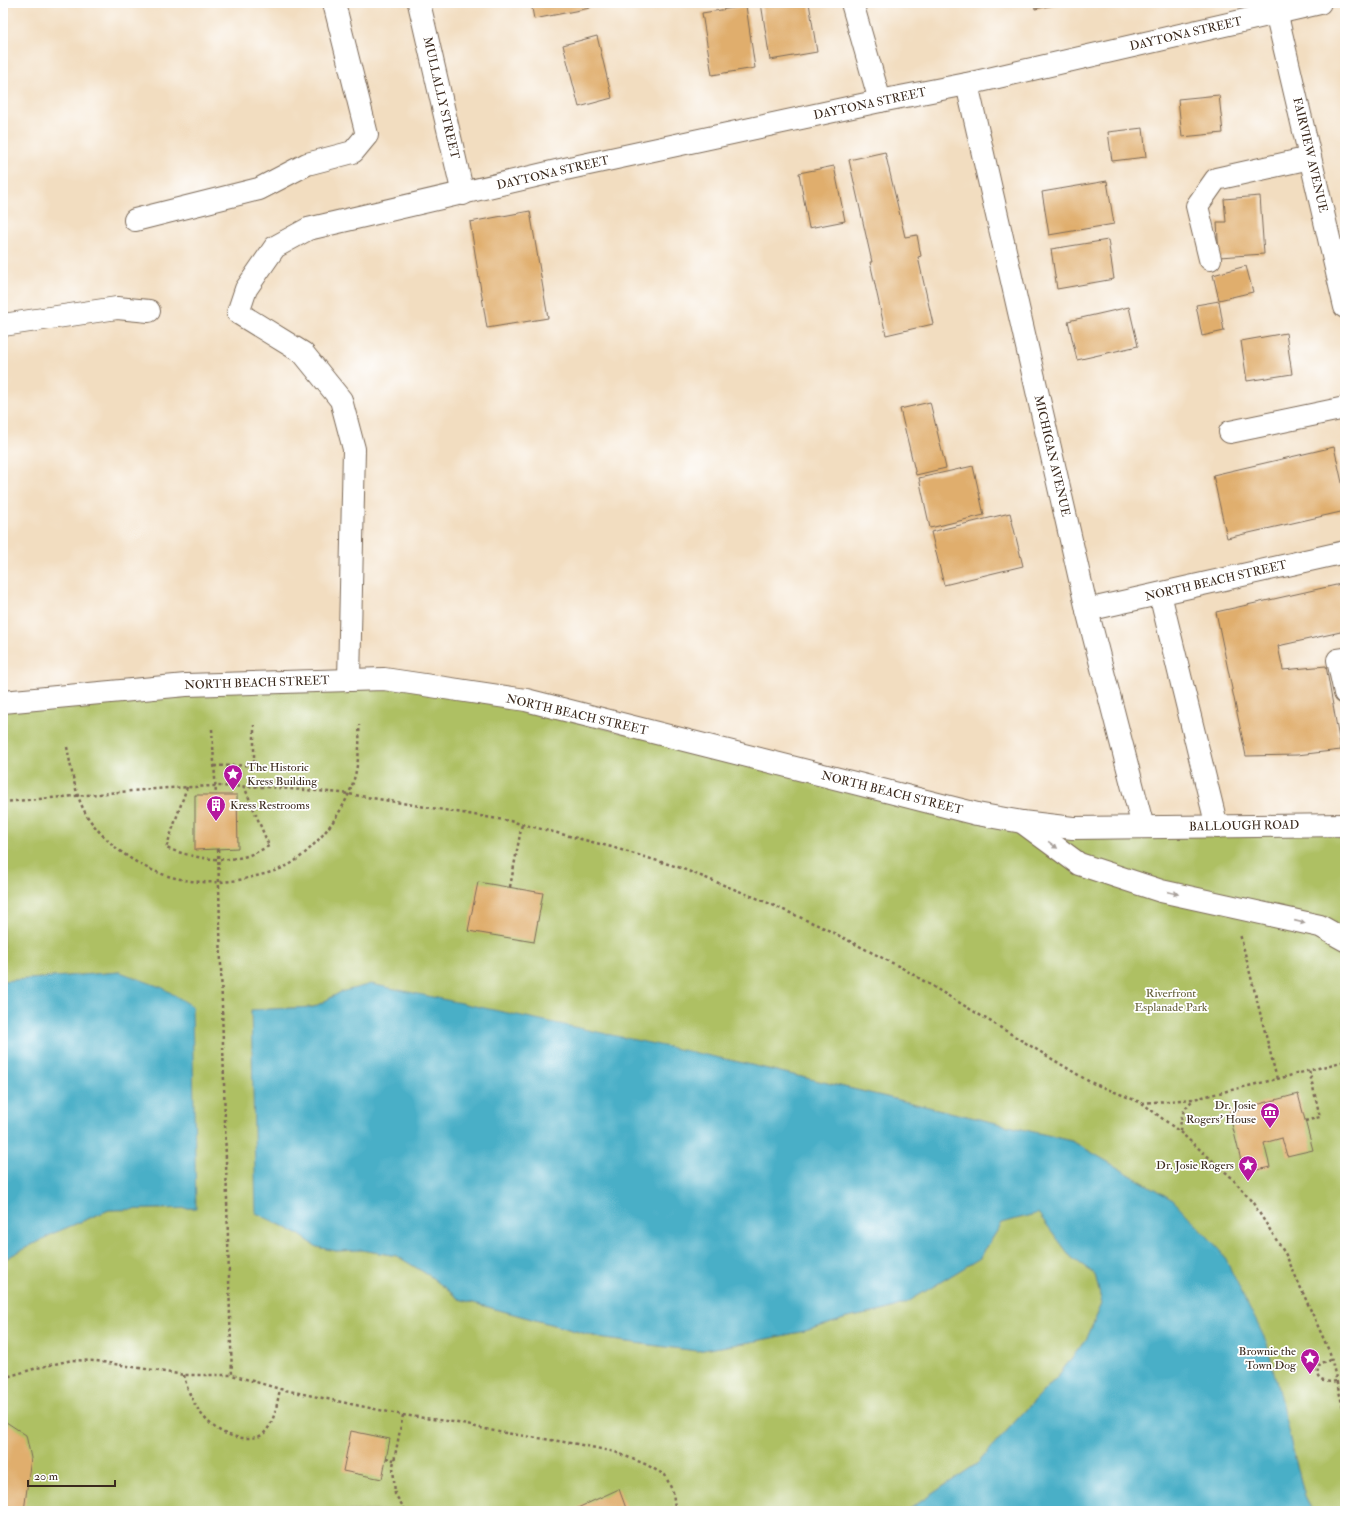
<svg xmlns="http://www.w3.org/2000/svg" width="1348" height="1514" font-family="'IM FELL Double Pica',serif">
<rect width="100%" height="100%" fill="#fff"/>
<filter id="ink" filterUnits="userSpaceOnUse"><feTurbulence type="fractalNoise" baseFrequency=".025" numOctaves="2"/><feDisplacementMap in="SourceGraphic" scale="8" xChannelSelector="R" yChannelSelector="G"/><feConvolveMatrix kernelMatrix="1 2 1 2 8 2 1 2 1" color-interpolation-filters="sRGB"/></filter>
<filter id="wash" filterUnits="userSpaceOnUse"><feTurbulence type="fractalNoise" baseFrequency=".012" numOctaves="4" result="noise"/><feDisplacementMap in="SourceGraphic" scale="16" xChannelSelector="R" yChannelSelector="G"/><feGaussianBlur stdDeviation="0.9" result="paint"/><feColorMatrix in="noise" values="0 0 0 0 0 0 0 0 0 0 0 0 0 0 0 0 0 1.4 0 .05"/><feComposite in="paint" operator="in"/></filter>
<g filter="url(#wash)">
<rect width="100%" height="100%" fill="#f2ddc0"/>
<path fill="#aec064" stroke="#747541" d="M384,679l638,143 323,3v686h-33l-7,-14 -15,-58 -117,-239 -101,-59 -338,-80 -393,-69 -27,15 -63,3 25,213 21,10 20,14 19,4 26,-1 35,6 33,20 29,23 145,40 93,12 59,-10 49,-10 42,-13 35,-7 24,-8 74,-45 22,-35 36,-10 33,44 24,16 7,31 -15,34 -29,38 -37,39 -43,48 -71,48h-904v-251l51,-27 55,-23 87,-2 -76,-236 -117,9v-279z"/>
<g fill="#48afc7" stroke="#426c72">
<path d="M120,972l43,16 29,18 4,202 -87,2 -55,23 -51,27v-279z"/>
<path d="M371,984l363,77 338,80 101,59 49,52 45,91 23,96 15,58 7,14h-405l71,-48 43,-48 37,-39 29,-38 15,-34 -7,-30 -24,-17 -33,-44 -36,10 -22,35 -74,45 -24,8 -35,7 -42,13 -49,10 -59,10 -92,-12 -146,-40 -29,-23 -33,-20 -35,-6 -26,1 -19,-4 -20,-14 -41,-20 -5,-203 63,-3 27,-15z"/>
</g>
<g id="blocks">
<g fill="#e0ae6d">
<path d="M531,3h58l1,5 -56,11z"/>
<path d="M761,3h48l8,49 -47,8z"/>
<path d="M1034,3h25v1l-24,5z"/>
<path d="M746,6l9,62 -43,7 -10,-62z"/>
<path d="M597,36l15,62 -33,9 -16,-62z"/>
<path d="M1219,95l4,38 -41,4 -4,-38z"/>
<path d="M1143,128l3,29 -34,4 -4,-29z"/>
<path d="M885,152l20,85 12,-2 4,21 -3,1 15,67 -47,11 -16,-73h2l-23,-102z"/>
<path d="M834,166l11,55 -36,7 -10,-55z"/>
<path d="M1107,181l7,43 -65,11 -7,-43z"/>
<path d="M1260,196l4,58 -45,3 -2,-35h9l-2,-23z"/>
<path d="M530,211l18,107 -61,10 -17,-106z"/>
<path d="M1108,240l6,39 -57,10 -6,-40z"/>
<path d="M1246,266l7,26 -34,8 -6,-25z"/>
<path d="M1219,301l5,30 -22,5 -6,-31z"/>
<path d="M1129,307l9,39 -61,14 -9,-39z"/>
<path d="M1286,333l6,41 -45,7 -6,-40z"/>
<path d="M930,402l16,66 -30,7 -16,-66z"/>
<path d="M1334,447l11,49v15l-118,27 -14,-63z"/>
<path d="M973,466l11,49 -54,13 -11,-50z"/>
<path d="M1010,513l13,53 -79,19 -13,-53z"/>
<path d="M1345,583v48l-67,15 5,24 43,-4 15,84 -44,5 -51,1 -30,-144z"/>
<path d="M195,795h42l1,53 -43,2z"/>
<path d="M478,882l65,11 -9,49 -66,-11z"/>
<path d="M1298,1094l15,56 -26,6 -5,-18 -18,5 6,24 -26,6 -15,-61z"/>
<path d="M3,1420l23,15 5,23 -7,53h-21z"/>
<path d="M351,1431l39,8 -8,40 -39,-8z"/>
<path d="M619,1489l8,22h-56z"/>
</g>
</g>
</g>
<g filter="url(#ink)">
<use href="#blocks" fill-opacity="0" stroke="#7b6957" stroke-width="1"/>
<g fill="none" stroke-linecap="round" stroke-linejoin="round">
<defs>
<g id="minor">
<path d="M419,3l44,191"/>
<path d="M852,3l28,98"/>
<path d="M967,84l120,526 56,217"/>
<path d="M135,220l124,-31 48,-25 46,-12 14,-17 -33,-132"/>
<path d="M1210,259l-13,-53 19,-27 94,-21"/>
<path d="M3,325l114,-17 32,3"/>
<path d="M1230,432l115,-24"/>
<path d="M1160,594l57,233"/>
<path d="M1087,610l258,-58"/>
<path d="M1345,659l-7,1 7,33"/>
<path d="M349,680l5,-231 -13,-49 -38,-47 -65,-40 8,-24 29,-42 33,-18 257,-60 315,-68 87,-17 353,-81"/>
<path d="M3,702l183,-17 198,-6 142,21 451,114 45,8 51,6 272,-3"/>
</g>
<g id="major">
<path d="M1274,3l71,304"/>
<path d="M1022,822l57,42 82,27 159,35 25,14"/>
</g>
</defs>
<use href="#minor" stroke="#7b6957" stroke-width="24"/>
<use href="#major" stroke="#7b6957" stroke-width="24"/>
<g stroke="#7b6957" stroke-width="2.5" stroke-dasharray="3 3" stroke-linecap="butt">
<path d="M212,729l4,66"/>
<path d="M67,747c5,24 8,51 22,72 40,54 103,75 167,57 13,-3 28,-7 39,-15 25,-18 51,-52 59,-82 5,-18 6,-37 5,-54"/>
<path d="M214,766l40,-1v-40"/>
<path d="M187,787l-21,61c23,8 46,14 71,10 11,-1 22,-7 32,-12l-25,-60"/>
<path d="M3,802l165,-14 47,-2 51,1 76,6 168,28 98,25 70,21 81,32 65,29 80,41 186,113 52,21 38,29 51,45 22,26 33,52 44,98 14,59 1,50"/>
<path d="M218,849l12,468 2,58"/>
<path d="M510,887l12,-63"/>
<path d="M1277,1079l68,-18"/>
<path d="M1142,1103l52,-4 83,-20 -37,-145"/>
<path d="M1305,1121l15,-4 -11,-47"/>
<path d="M1180,1131c1,-15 2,-21 14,-32"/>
<path d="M1331,1359l-11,5c-8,17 4,19 17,17"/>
<path d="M184,1375c6,31 29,64 64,63 6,0 14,-1 17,-6 10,-11 12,-29 15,-43"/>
<path d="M3,1378l34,-10 35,-8 24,1 88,14h48l48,14 123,26 50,7 46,10 78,12 38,8 30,12 20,11 8,17 2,16v3"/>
<path d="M403,1415l-10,51 2,28 11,17"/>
<path d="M386,1458l8,2"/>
</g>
<use href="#minor" stroke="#fff" stroke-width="22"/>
<use href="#major" stroke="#fff" stroke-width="22"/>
</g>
<defs><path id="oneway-solid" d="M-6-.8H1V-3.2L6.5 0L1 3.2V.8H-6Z"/></defs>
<g fill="#a79f9a">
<use href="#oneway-solid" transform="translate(1053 845) rotate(36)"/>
<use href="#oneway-solid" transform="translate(1173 893) rotate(13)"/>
<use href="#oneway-solid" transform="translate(1300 922) rotate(13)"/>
</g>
</g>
<defs>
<symbol id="sight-pin" viewBox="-11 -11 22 30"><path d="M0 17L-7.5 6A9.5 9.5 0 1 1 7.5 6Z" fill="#b5179e" stroke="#fff"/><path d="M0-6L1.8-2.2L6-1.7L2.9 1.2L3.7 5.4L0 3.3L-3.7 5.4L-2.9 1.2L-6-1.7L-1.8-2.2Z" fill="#fff"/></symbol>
<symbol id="building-pin" viewBox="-11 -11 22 30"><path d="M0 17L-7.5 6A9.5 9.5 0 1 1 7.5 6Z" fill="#b5179e" stroke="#fff"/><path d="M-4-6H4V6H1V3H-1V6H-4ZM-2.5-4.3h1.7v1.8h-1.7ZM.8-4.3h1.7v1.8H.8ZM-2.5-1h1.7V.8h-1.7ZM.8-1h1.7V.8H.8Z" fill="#fff"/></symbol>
<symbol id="museum-pin" viewBox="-11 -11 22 30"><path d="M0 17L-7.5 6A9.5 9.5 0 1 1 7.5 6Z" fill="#b5179e" stroke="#fff"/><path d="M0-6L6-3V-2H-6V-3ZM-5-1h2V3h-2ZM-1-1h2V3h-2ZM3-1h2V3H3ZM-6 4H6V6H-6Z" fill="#fff"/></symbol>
</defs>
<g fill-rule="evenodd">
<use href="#sight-pin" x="222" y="763" width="22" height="30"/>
<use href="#building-pin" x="205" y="794" width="22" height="30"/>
<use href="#museum-pin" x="1259" y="1101" width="22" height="30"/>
<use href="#sight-pin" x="1237" y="1154" width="22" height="30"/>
<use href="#sight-pin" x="1299" y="1347" width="22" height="30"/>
</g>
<g text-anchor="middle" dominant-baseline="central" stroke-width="3.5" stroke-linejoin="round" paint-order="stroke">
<g font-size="12" fill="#3b2a1e" stroke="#fff">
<text transform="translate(1186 34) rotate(-13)">DAYTONA STREET</text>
<text transform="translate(441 98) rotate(77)">MULLALLY STREET</text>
<text transform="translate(870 104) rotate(-12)">DAYTONA STREET</text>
<text transform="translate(1310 155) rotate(77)">FAIRVIEW AVENUE</text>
<text transform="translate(553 173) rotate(-13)">DAYTONA STREET</text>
<text transform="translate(1052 456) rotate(77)">MICHIGAN AVENUE</text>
<text transform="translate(1216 581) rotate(-13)">NORTH BEACH STREET</text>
<text transform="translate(257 683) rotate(-2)">NORTH BEACH STREET</text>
<text transform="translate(577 715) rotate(13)">NORTH BEACH STREET</text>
<text transform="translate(892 793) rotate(14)">NORTH BEACH STREET</text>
<text transform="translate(1244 826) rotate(-1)">BALLOUGH ROAD</text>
</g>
<g font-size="12" fill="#3b2a1e" stroke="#fff" text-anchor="end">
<text x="247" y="767" text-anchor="start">The Historic<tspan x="247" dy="14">Kress Building</tspan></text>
<text x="230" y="805" text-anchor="start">Kress Restrooms</text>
<text x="1256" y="1105">Dr. Josie<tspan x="1256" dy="14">Rogers' House</tspan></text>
<text x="1234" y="1165">Dr. Josie Rogers</text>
<text x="1296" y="1351">Brownie the<tspan x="1296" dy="14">Town Dog</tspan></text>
</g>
<g font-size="12" fill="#635e36" stroke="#fff">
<text x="1171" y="993">Riverfront<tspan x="1171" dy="14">Esplanade Park</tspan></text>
</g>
</g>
<rect width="1348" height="1514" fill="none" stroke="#fff" stroke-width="16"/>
<path d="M28 1480v6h87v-6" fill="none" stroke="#3b2a1e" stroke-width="2"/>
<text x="34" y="1480" font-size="12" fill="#3b2a1e" stroke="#ffffff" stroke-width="3" paint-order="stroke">20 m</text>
</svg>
